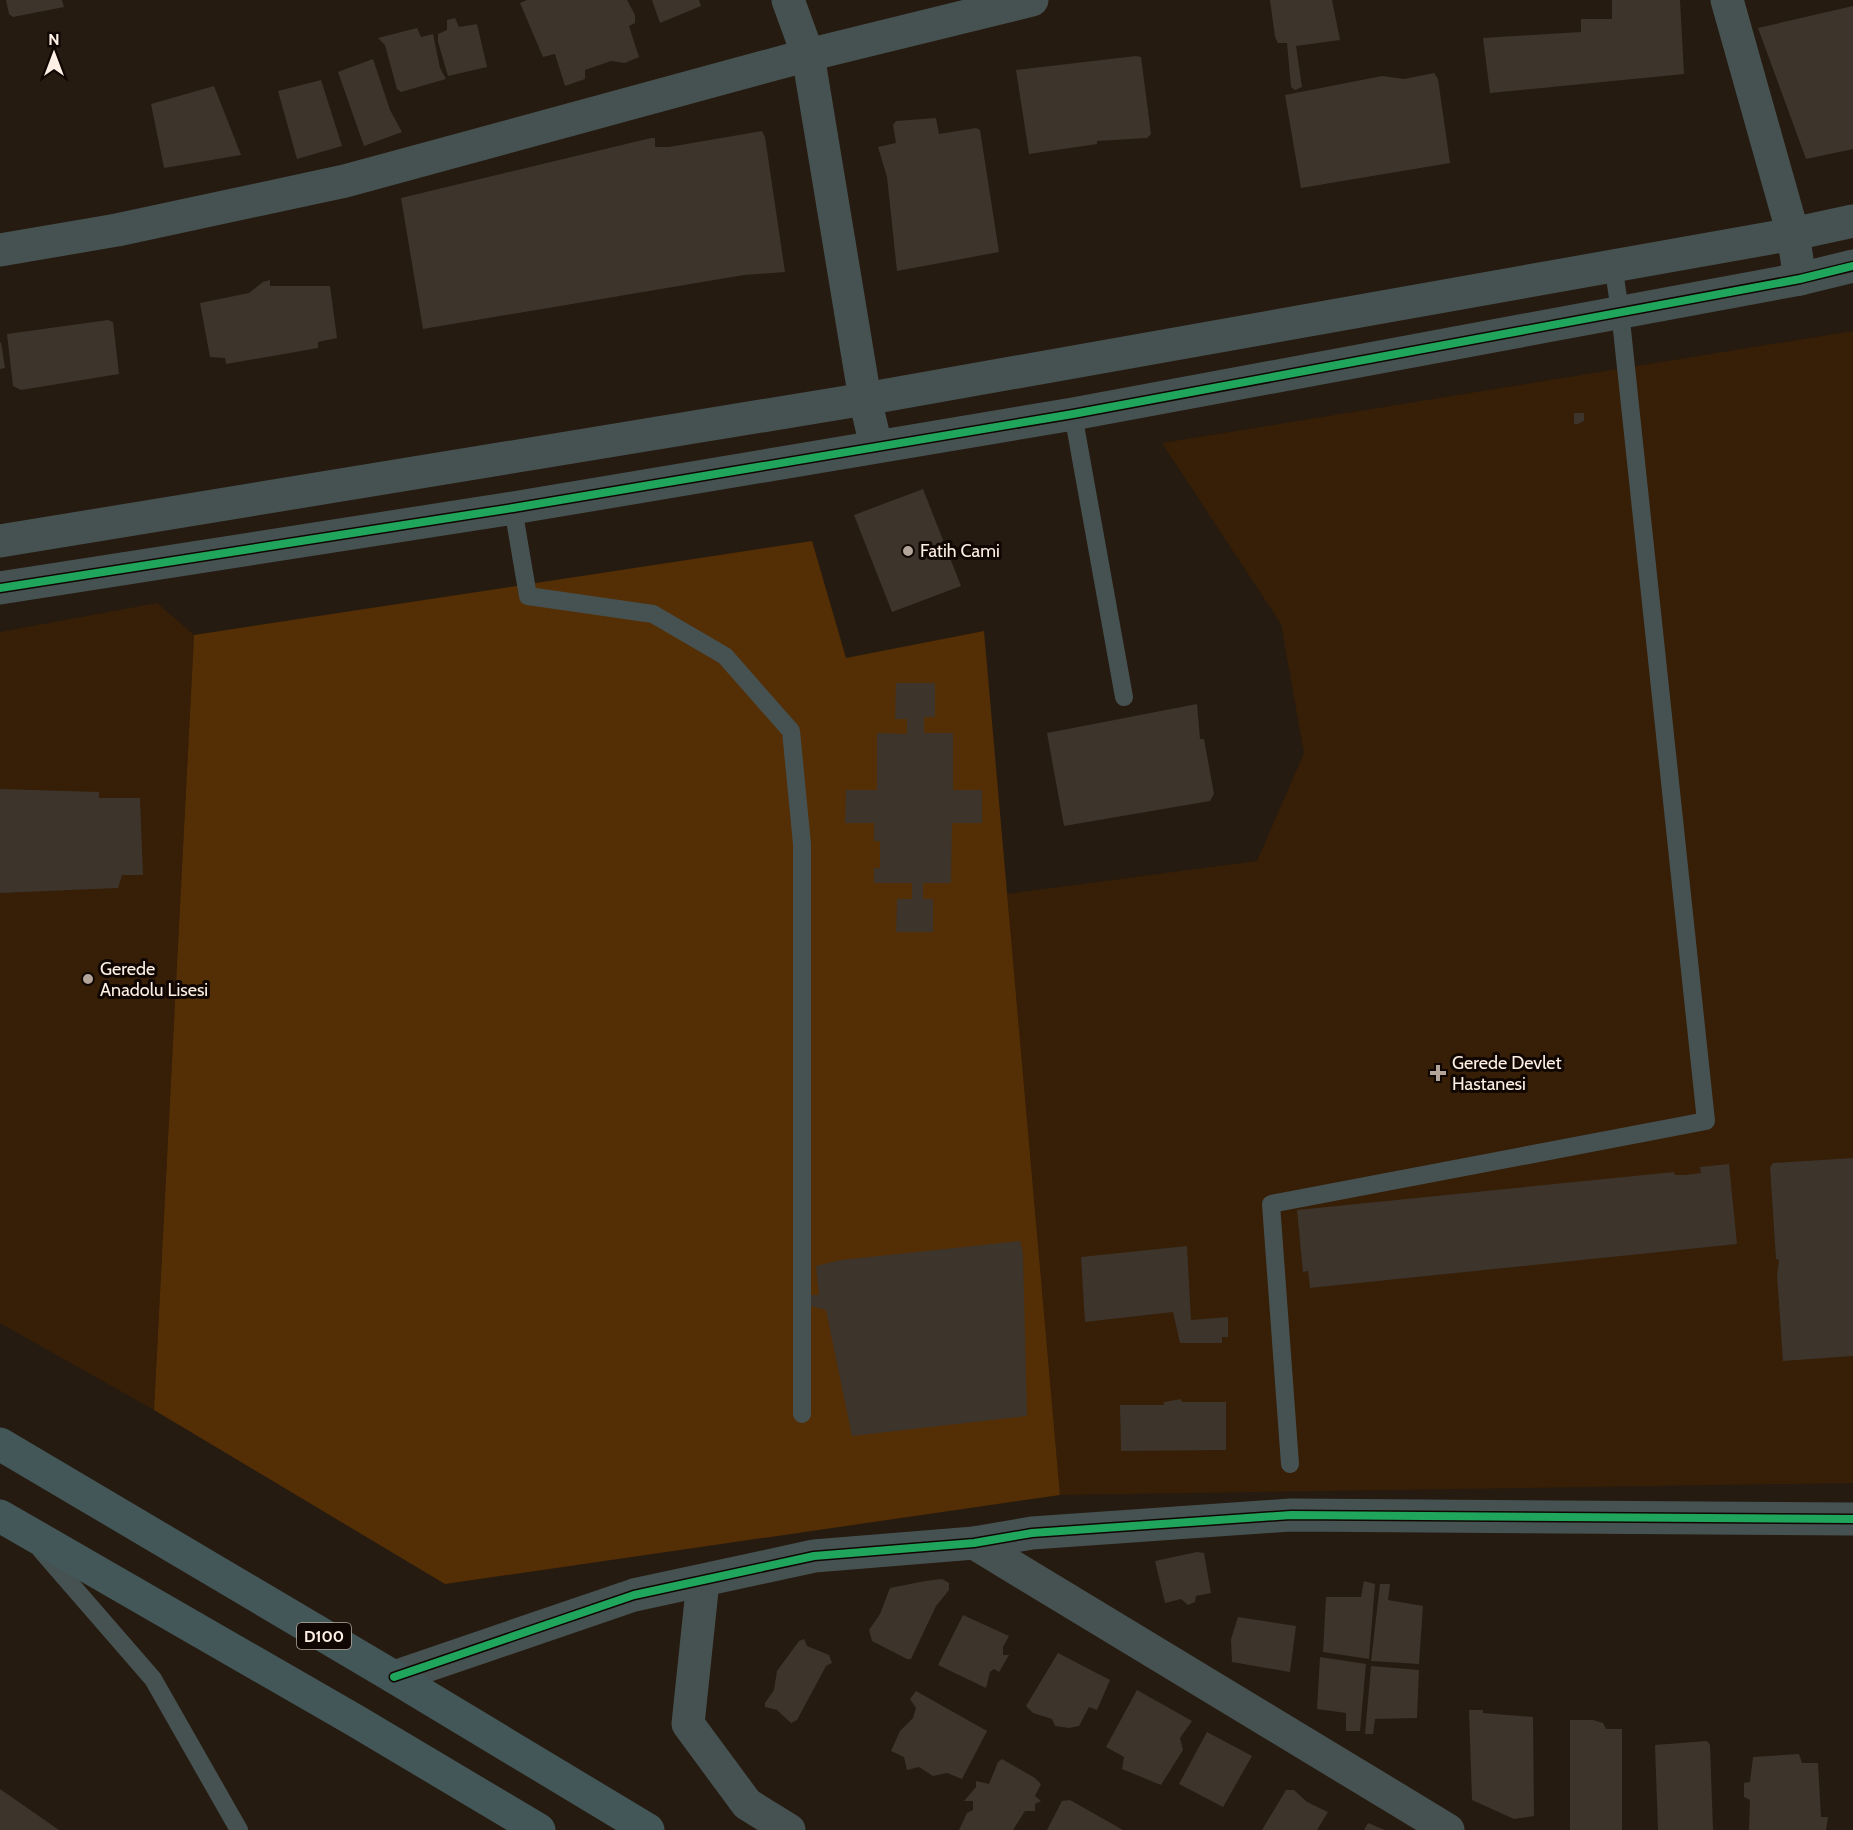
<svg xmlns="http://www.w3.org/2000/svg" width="1853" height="1830" font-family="Cabin,sans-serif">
<rect width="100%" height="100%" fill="#261b10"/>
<g fill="#361e07">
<path d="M1853,331v1152l-793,12 -53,-601 250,-33 47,-108 -23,-129 -119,-181z"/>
<path d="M157,603l37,32 -40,775 -154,-87v-691z"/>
</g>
<path fill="#542e05" d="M812,541l34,117 138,-27 76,864 -615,89 -291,-174 40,-775z"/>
<g fill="#3d342b">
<path d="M6,0h56l2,7 -51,10 -4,-3z"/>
<path d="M527,0h100l8,15v8l-6,3 10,31 -14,6 -14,-2 -26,9v9l-20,7 -10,-32 -12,3 -23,-54z"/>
<path d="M652,0h47l2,6 -41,17z"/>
<path d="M1270,0h62l8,40 -44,6 6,41 -7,3 -4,-3 -4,-44h-9l-3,-6z"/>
<path d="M1612,0h68l4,74 -194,19 -7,-55 98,-6v-13h31z"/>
<path d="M1853,6v143l-47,10 -48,-131z"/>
<path d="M455,18l4,9 18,-3 10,43 -39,9 -10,-34v-8l9,-4v-10z"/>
<path d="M417,28l4,9 12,-3 7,34 6,11 -45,13 -4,-3 -12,-44 -7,-7z"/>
<path d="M1136,56l5,1 10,77 -4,4 -50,3v3l-68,10 -13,-84z"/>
<path d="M373,59l17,51 12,22 -38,14 -26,-74z"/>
<path d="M1434,73l4,6 12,84 -149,25 -16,-93 97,-19 22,3z"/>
<path d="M321,80l21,66 -45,13 -19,-68z"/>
<path d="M214,86l27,69 -77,13 -13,-64z"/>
<path d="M936,118l3,16 37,-6 4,2 19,122 -102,19 -10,-94 -9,-30 18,-4 -3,-18 3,-4z"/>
<path d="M762,131l3,6 20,135 -41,3 -321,54 -22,-131 250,-60h4v9h14z"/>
<path d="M270,280v6h60l7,52 -19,4v6l-92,16 -1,-6 -15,-1 -10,-54 49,-10 14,-11z"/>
<path d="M108,320l5,2 6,52 -98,16 -8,-4 -6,-52z"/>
<path d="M1,342l4,26 -5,1v-26z"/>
<path d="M1574,413h10v8l-6,3h-4z"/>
<path d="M923,489l38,97 -69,26 -38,-97z"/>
<path d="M896,683h39v34h-11v16h29v57h29v33h-30l-1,60h-28v16h10v33h-37l1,-33h15v-16h-38v-15h6v-27h-6v-18h-29l1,-33h31v-57l30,1v-15h-12z"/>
<path d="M1197,704l3,35h4l10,55 -4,7 -146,25 -17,-93z"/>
<path d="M0,789l99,3v6h41l3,77h-21l-4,13 -118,5z"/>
<path d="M1853,1158v198l-70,5 -6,-86 2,-15 -3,-1 -6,-92 3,-4z"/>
<path d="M1729,1164l8,80 -427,44 -2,-17 -5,1 -6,-62 377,-38 1,3h10l16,-2 -1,-6z"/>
<path d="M1020,1241l3,12 4,163 -175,20 -26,-126 -16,-4v-11h9l-3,-29 25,-6z"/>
<path d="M1187,1246l4,74 37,-3v20h-6v6h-42l-7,-31 -88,10 -4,-65z"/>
<path d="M1181,1399l1,3h44v48l-105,1 -1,-46h44v-3z"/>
<path d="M1197,1552l7,1 7,40 -15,3 -1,6 -7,3 -7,-6 -16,4 -10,-42z"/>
<path d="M942,1579l7,4v7l-13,16 -25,53h-4l-35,-18 -3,-11 11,-16 10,-26 35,-7z"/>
<path d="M1364,1581l11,3 -6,75 -46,-7 3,-55h35z"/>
<path d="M1380,1584h10l-2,16 35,6 -4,58 -48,-3z"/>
<path d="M963,1615l46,21 -6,11v8h6l-10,17 -5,-3 -4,3 -4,16 -48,-23z"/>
<path d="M1238,1617l58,9 -6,46 -58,-10 -1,-23z"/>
<path d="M804,1639l3,7 22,9 3,8 -6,3 -29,54 -6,3 -14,-13 -12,-3v-4l9,-13 3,-19 22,-30z"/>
<path d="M1058,1653l52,27 -13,30 -8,-3 -10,19 -10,2 -14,-2 -3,-7 -19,-6 -7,-7z"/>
<path d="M1320,1657l46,7 -6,67h-14v-18l-29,-4z"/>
<path d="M1371,1666l48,4 -2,48 -42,1 -2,15h-8z"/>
<path d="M1137,1690l55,31 -12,17 3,12 -22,35 -39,-16 2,-12 -18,-10z"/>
<path d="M916,1691l71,40 -25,48 -15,-6 -14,3 -14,-9 -12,3 -3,-13 -13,-6 9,-20 13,-13 3,-10 -6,-9z"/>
<path d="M1469,1710h14v3l50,4 1,99 -20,3 -42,-19z"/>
<path d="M1570,1720h23l10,3 3,6h16v101h-52z"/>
<path d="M1207,1732l45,24 -29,51 -44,-23z"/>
<path d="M1707,1741l3,4 3,85h-55l-3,-85z"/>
<path d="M1799,1754l3,9h16l3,54h7l-2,13h-77l1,-30 -6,-3v-14l6,-1 3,-25z"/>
<path d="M1002,1759l33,19 6,6 -6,12 6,5 -6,3v7h-10l-12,19h-54l8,-17 6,-3v-9h-9l12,-14v-6l13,3 9,-22z"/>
<path d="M0,1789l59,41h-59z"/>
<path d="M1286,1790h8l13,12 21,10 -11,18h-55z"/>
<path d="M1070,1800l53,30h-76l15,-29z"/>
<path d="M1368,1823l17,7h-21z"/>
</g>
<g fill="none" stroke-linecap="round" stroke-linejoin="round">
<g stroke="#465252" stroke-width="18">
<path d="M1073,414l51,283"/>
<path d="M513,508l15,88 125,18 72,42 66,75 11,113v570"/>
<path d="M1290,1464l-19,-260 435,-83 -86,-810 -7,-47"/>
<path d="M41,1550l112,129 86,151"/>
</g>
<g stroke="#465252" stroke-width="33">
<path d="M788,0l20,55 57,344 11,47"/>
<path d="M1727,0l66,234 7,45"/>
<path d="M0,250l117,-20 228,-49 463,-126 224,-55"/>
<path d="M974,1543l474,287"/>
<path d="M703,1581l-15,143 59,80 42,26"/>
<path d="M394,1677l240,-82 180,-39 160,-13 58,-10 259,-18 562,4"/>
</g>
<g stroke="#465252" stroke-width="33">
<path d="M0,541l865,-142 928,-165 60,-13"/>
<path d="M0,588l513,-80 560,-94 727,-135 53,-13"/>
</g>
<g stroke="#435658" stroke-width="33">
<path d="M0,1444l394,233 254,153"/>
<path d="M0,1516l356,205 183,109"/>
</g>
<defs>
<g id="cycleway">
<path d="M0,588l513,-80 560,-94 727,-135 53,-13"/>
<path d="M394,1677l240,-82 180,-39 160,-13 58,-10 259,-18 562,4"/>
</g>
</defs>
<use href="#cycleway" stroke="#100702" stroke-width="11"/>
<use href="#cycleway" stroke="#20a55d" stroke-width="8"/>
</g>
<g fill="#b3a59a" stroke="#100702" stroke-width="2">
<circle cx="908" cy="551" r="6"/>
<circle cx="88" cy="979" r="6"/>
<path d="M1435 1064h6v6h6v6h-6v6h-6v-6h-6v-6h6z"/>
</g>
<g text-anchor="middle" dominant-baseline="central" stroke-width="6" stroke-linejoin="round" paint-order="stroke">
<rect fill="#100702" stroke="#b7aaa1" stroke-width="1.5" x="297" y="1623" width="54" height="26" rx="4.5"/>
<g font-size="16" font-weight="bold" fill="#fff0e5">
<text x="324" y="1636">D100</text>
</g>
<g font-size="18" fill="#fff0e5" stroke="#100702" text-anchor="start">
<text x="920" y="551">Fatih Cami</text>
<text x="100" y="969">Gerede<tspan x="100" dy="21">Anadolu Lisesi</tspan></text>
<text x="1452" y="1063">Gerede Devlet<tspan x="1452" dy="21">Hastanesi</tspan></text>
</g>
</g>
<g transform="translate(54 54)" stroke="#100702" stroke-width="4.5" paint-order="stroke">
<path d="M0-4.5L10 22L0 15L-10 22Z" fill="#fff0e5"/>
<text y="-9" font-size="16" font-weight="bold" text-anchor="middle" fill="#fff0e5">N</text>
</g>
</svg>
